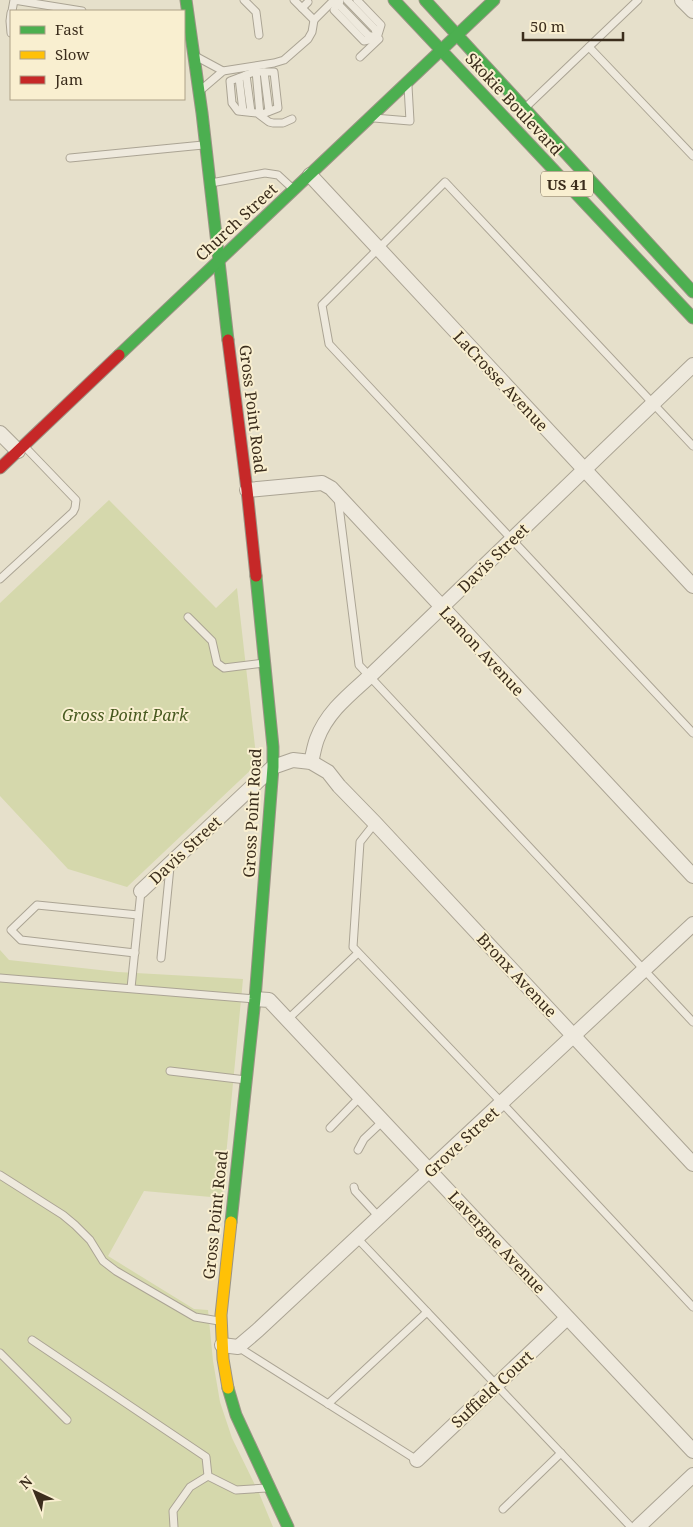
<svg xmlns="http://www.w3.org/2000/svg" width="693" height="1527" font-family="'Noto Serif',serif">
<rect width="100%" height="100%" fill="#e6e0cb"/>
<g fill="#d5d8ac">
<path d="M109,500l107,108 21,-20 20,176 -130,123 -59,-18 -68,-73v-193z"/>
<path d="M0,950l9,10 109,12 125,7 -21,219 -78,-7 -36,65 86,53 14,1 5,51 7,41 12,36 27,55 14,34h-273z"/>
</g>
<g fill="none" stroke-linecap="round" stroke-linejoin="round">
<defs>
<g id="lane">
<path d="M244,0l12,12 3,23"/>
<path d="M294,0l20,20 20,-20"/>
<path d="M339,0l-5,10 30,31 13,-3"/>
<path d="M340,0l-1,5 29,30 7,2"/>
<path d="M347,0l28,29 2,8"/>
<path d="M357,0l24,25 -4,13 2,1 -19,18"/>
<path d="M302,8l6,-6"/>
<path d="M12,11l2,-11 68,11"/>
<path d="M11,13l-1,8 1,12"/>
<path d="M589,47l104,109"/>
<path d="M197,57l26,14"/>
<path d="M256,71l4,44 18,-7 -4,-36h-20l-24,9 2,22 6,8 19,2 12,9 4,1h10l9,-4"/>
<path d="M264,72l5,39"/>
<path d="M246,75l5,37"/>
<path d="M239,78l4,33"/>
<path d="M202,89l21,-18 51,-8 10,-3 24,-21 4,-7 2,-12"/>
<path d="M526,107l112,-107"/>
<path d="M374,118l36,3 -2,-35"/>
<path d="M70,158l133,-13"/>
<path d="M211,183l54,-10 13,2 14,13"/>
<path d="M693,446l-248,-264 -123,123 7,39 364,389"/>
<path d="M338,498l21,167 334,357"/>
<path d="M0,579l73,-67 2,-4 1,-8 -50,-52"/>
<path d="M188,617l24,24 5,22 7,5 40,-5"/>
<path d="M375,823l-15,19 -7,105 149,156 191,204"/>
<path d="M135,953l-114,-13 -10,-10 26,-25 101,10"/>
<path d="M161,958l9,-91"/>
<path d="M0,978l255,21"/>
<path d="M131,988l10,-97"/>
<path d="M287,1020l71,-67"/>
<path d="M170,1071l76,9"/>
<path d="M330,1128l30,-31"/>
<path d="M358,1150l6,-11 19,-18"/>
<path d="M0,1175l63,40 12,10 15,15 13,21 13,10 79,46 24,4"/>
<path d="M354,1187l1,4 24,26"/>
<path d="M357,1238l274,289"/>
<path d="M32,1340l174,117 2,19 28,14 31,-2"/>
<path d="M238,1347l179,113"/>
<path d="M0,1353l67,67"/>
<path d="M328,1404l99,-92"/>
<path d="M503,1509l58,-56"/>
<path d="M174,1527l-1,-16 17,-24 18,-11"/>
</g>
<g id="street">
<path d="M682,0l11,11"/>
<path d="M310,175l383,411"/>
<path d="M0,433l18,18"/>
<path d="M247,490l75,-7 9,5 362,388"/>
<path d="M311,762c2,-7 3,-15 6,-23 10,-27 32,-44 53,-63l323,-311"/>
<path d="M141,891l132,-124 20,-7 18,2 17,10 11,14 36,37 318,341"/>
<path d="M255,999l14,1 424,451"/>
<path d="M222,1345l16,2 20,-17 435,-406"/>
<path d="M417,1460l150,-142"/>
<path d="M638,1527l55,-52"/>
</g>
<g id="fast">
<path d="M186,0l16,113 26,227"/>
<path d="M394,0l299,318"/>
<path d="M425,0l268,292"/>
<path d="M119,355l375,-355"/>
<path d="M231,1222l24,-223 18,-232v-20l-17,-171"/>
<path d="M228,1388l8,27 52,112"/>
</g>
<path id="slow" d="M228,1388l-5,-29 -2,-44 10,-93"/>
<g id="jam">
<path d="M228,340l19,150 9,86"/>
<path d="M0,468l119,-113"/>
</g>
</defs>
<use href="#lane" stroke="#aba494" stroke-width="9"/>
<use href="#street" stroke="#aba494" stroke-width="16"/>
<use href="#fast" stroke="#9b9485" stroke-width="13"/>
<use href="#slow" stroke="#9b9485" stroke-width="13"/>
<use href="#jam" stroke="#9b9485" stroke-width="13"/>
<use href="#lane" stroke="#eee9dd" stroke-width="7"/>
<use href="#street" stroke="#eee9dd" stroke-width="14"/>
<use href="#fast" stroke="#4caf50" stroke-width="11"/>
<use href="#slow" stroke="#ffc107" stroke-width="11"/>
<use href="#jam" stroke="#c62828" stroke-width="11"/>
</g>
<g text-anchor="middle" dominant-baseline="central" stroke-width="4" stroke-linejoin="round" paint-order="stroke">
<rect fill="#f9efd0" stroke="#746752" stroke-width="1" x="541" y="171.5" width="52" height="25" rx="4"/>
<g font-size="15" font-weight="bold" fill="#3b2d1c">
<text x="567" y="184">US 41</text>
</g>
<g font-size="16" fill="#3b2d1c" stroke="#f9efd0">
<text transform="translate(514 104) rotate(47)">Skokie Boulevard</text>
<text transform="translate(236 222) rotate(-43)">Church Street</text>
<text transform="translate(501 381) rotate(47)">LaCrosse Avenue</text>
<text transform="translate(253 409) rotate(83)">Gross Point Road</text>
<text transform="translate(493 558) rotate(-44)">Davis Street</text>
<text transform="translate(482 651) rotate(47)">Lamon Avenue</text>
<text transform="translate(252 813) rotate(-87)">Gross Point Road</text>
<text transform="translate(185 850) rotate(-43)">Davis Street</text>
<text transform="translate(517 975) rotate(47)">Bronx Avenue</text>
<text transform="translate(461 1142) rotate(-43)">Grove Street</text>
<text transform="translate(215 1215) rotate(-84)">Gross Point Road</text>
<text transform="translate(497 1242) rotate(47)">Lavergne Avenue</text>
<text transform="translate(492 1389) rotate(-43)">Suffield Court</text>
</g>
<g font-size="16" font-style="italic" fill="#485a20" stroke="#f9efd0">
<text x="125" y="715">Gross Point Park</text>
</g>
</g>
<rect x="10" y="10" width="175" height="90" fill="#f9efd0" stroke="#ada188"/>
<rect x="20" y="26" width="25" height="8" fill="#4caf50" stroke="#ada188"/>
<text x="55" y="35" font-size="15" fill="#3b2d1c">Fast</text>
<rect x="20" y="51" width="25" height="8" fill="#ffc107" stroke="#ada188"/>
<text x="55" y="60" font-size="15" fill="#3b2d1c">Slow</text>
<rect x="20" y="76" width="25" height="8" fill="#c62828" stroke="#ada188"/>
<text x="55" y="85" font-size="15" fill="#3b2d1c">Jam</text>
<g transform="translate(35 1492) rotate(316)" stroke="#f9efd0" stroke-width="4" paint-order="stroke">
<path d="M0-4L9 19L0 12L-9 19Z" fill="#3b2d1c"/>
<text y="-8" font-size="14" font-weight="bold" text-anchor="middle" fill="#3b2d1c">N</text>
</g>
<path d="M523 32v8h100v-8" fill="none" stroke="#3b2d1c" stroke-width="2.5"/>
<text x="530" y="32" font-size="15" fill="#3b2d1c" stroke="#f9efd0" stroke-width="4" paint-order="stroke">50 m</text>
</svg>
